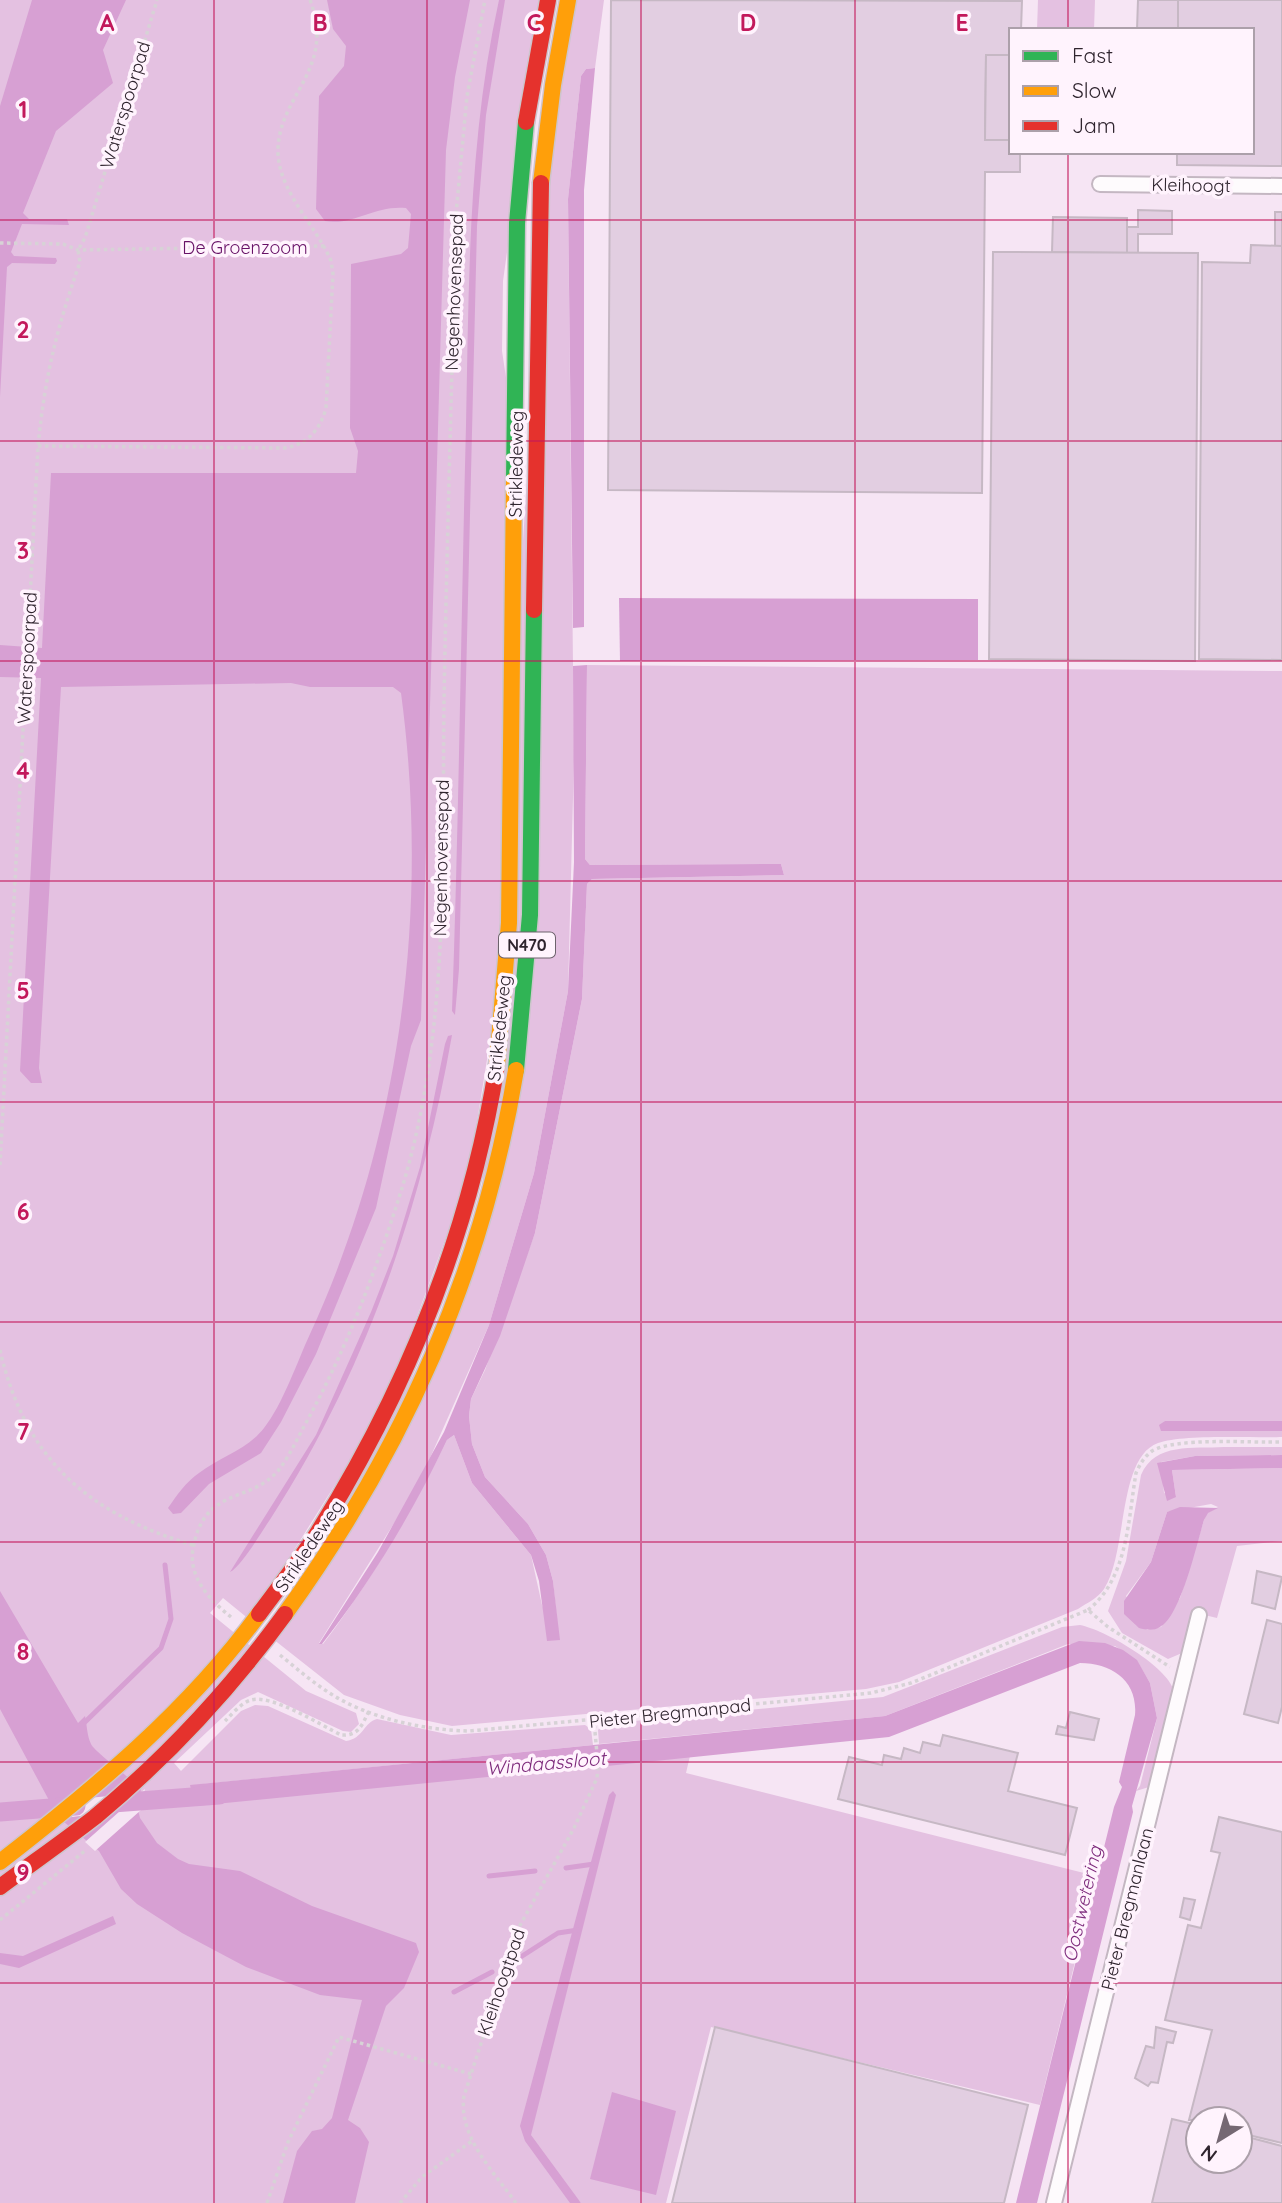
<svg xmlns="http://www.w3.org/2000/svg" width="1282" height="2203" font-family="Quicksand,sans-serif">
<rect width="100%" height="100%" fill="#f6e5f4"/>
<g fill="#e4c1e1" fill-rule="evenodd">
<path d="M0,0h542l-39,281 -1,70 8,53 -9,569 -33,204 -84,230 -134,213 -27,-22 -13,15 96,78 50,22 3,11 -8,8 -8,-1 -85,-39 -17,8 -67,63 7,8 60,-60 14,-6 13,1 78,35c17,-2 18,-19 31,-22l74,16 134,-10 6,4 2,16 -400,40 500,-42 -7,30 410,103 -56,229 -329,-78 -45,176h-85l-8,-9 2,9h-575z"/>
<path d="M574,0h30l-9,68 -9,1 -5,7 -13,123 6,560 -6,232 -34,182 -45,152 -71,160 -99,158 4,1c48,-63 89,-133 124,-204l7,-5 18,48 59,72 11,50 17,35 -6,-59 -7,-26 -18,-31 -43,-47 -13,-33 -3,-28 2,-17 14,-29 50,-137 47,-234 5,-115 5,-5 192,-4 -3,-11 -191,1 -5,-6 2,-194 695,6v750h-117l-4,10h121v6c-29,1 -99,-3 -124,6 -41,15 -30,109 -54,146 -6,9 -17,14 -26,20l-179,73 -33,7 -414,37 -52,-11 -56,-20 -71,-56 205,-386 67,-1060z"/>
<path d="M1038,0h57l-1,30h-57z"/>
<path d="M1224,1447h58v8l-87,1 -34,6 3,31 12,4 -4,-27 110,-2v73l-45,5 -20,72 -25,-6 -10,41 -14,6 -46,-26 -14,-22 18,-50 15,-86c14,-33 52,-26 83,-28zM1211,1504l7,3 -11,6 -3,7 -24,78 -19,29 -14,3 -21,-34 25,-34 16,-50z"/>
<path d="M1080,1625c25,5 83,39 93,63l-24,99 -13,4 4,-5 17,-68 -7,-35 -13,-22 -22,-15 -47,-2 -183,72 -286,28 -1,-14 5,-6 280,-27 179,-70z"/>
</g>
<g fill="#d7a0d3">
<path d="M32,0h94l-23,50 10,33 -57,48 -33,82 6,6h38l2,6 -47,-1 -11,28 3,4 42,2 1,3 -2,3 -43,-1 -5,4 -7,130v-291z"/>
<path d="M327,0h143l-15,77 -9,73 -25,870 -10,26 -35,162 -60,146 -35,68 -20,31 -52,31 -28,29 -8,1 -5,-6c9,-13 18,-26 31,-35 22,-17 47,-22 65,-45 19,-24 33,-66 46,-94 91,-197 120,-426 91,-641l-8,-6h-83l-19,-4 -230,4 -22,381 3,15h-11l-11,-12 21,-393 -41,-1v-32l42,3 9,-175h305l2,-22 -8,-23 1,-164 50,-10 7,-6 3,-34 -5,-6c-32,-3 -52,18 -81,13l-9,-12 3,-113 25,-30 2,-20 -13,-17z"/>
<path d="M499,0h6l-19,115 -9,111 -18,743 -4,46 -3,-4c7,-195 9,-390 14,-586 3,-142 2,-285 33,-425z"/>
<path d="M595,68l-11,122v437l-11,1 -5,-429 13,-123 5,-7z"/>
<path d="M619,598l359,1v61l-358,1z"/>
<path d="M587,665l-2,194 5,6 191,-1 3,11 -192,4 -5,5 -5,115 -47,234 -35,103 -29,63 -2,17 3,28 13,33 43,47 18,31 7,26 7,59 -13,1 -8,-60 -8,-26 -59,-72 -18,-48 -7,5c-34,72 -76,142 -125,204h-3l59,-92 66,-120 45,-107 45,-152 34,-182 6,-129 -1,-196z"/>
<path d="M452,1035c-30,171 -86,336 -181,483 -9,13 -30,49 -41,54l86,-137 55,-123 22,-56 27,-89 25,-123 3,-8z"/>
<path d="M1165,1421h117v10h-121l-2,-6z"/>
<path d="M1282,1455v13l-110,2 4,27 -9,4 -10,-38 38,-7z"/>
<path d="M1180,1507l38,1 -10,5 -4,7c-7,23 -23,96 -44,107 -6,4 -14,3 -21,1l-15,-14v-13l27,-39 16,-50z"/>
<path d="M0,1591l78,132 7,-7c2,9 2,20 6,28 2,6 41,36 50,44l-3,22 2,8 17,25 21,16 11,5 51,7 72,35 104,37 3,9 -15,36 -18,18 -38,114 12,8 9,14 -14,61h-72l14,-52 15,-20 10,-2 10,-11 30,-118 -42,-5 -74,-28 -64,-34 -45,-29 -16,-15 -22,-38 -41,-34 -58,-108z"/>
<path d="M1079,1641l26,2 18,7 14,10 13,23 7,35 -25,88 1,6 -96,391h-21l98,-396 8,-20 -3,-5 16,-67c3,-34 -23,-52 -55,-52l-191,74 -282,29 -5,-3 -13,4 -394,39 -5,-21 695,-69z"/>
<path d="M613,1791l3,4 -85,340 50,68h-11l-45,-62 -5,-15 89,-331z"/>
<path d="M113,1916l3,8 -97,44 -19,-4v-11l23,3z"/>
<path d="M612,2092l64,19 -20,84 -66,-16z"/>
</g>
<path fill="#f6e5f4" d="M145,1789l-4,21 -46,41 -10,-9 35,-31 -64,8 -9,-17 93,-9z"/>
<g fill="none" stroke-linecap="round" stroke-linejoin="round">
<g stroke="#d7a0d3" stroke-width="5">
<path d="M82,1725l79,-77 10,-29 -6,-54"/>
<path d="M566,1868l28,-4"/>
<path d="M489,1876l46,-5"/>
<path d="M516,1960l42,-27 20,-3"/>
<path d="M454,1992l38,-20"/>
</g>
<g stroke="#d7a0d3" stroke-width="19">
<path d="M113,1803l106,-8"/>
<path d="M0,1812l76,-6"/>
</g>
</g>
<g fill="#e2cee1" stroke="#c6b8c4" stroke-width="2">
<path d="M611,0l411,1 -1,29h-10v25h-25l-1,85h26v12h9v20h-35l-3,321 -374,-3z"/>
<path d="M1138,0h40v30h-41z"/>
<path d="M1178,0h104v166l-105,-1v-13h75v-122h-74z"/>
<path d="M986,55h25v85h-26z"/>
<path d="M1138,210l34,1v23h-34v19h-11v-26h11z"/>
<rect x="1275" y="212" width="7" height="34"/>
<path d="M1053,217l74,1v35l-75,-1z"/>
<path d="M1251,245l31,1v414l-83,-1 3,-397 48,1z"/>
<path d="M993,252l205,1 -3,408 -206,-2z"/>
<path d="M1257,1571l25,6 -7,32 -23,-6z"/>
<path d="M1267,1620l15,4v83l-4,16 -34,-9z"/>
<path d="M1070,1712l29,7 -5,21 -38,-6 2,-8 8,2z"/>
<path d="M943,1735l75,18 -10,38 69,17 -12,47 -227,-56 11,-42 33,8 2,-10 17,4 3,-11 16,5 3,-11 17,4z"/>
<path d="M1219,1817l63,15v311l-42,-10v-14l-51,1 23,-90 -47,-10 23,-95 13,3 19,-75 -9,-2z"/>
<path d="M1184,1898l11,2 -5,20 -10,-3z"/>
<path d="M715,2027l313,78 -24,98h-332z"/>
<path d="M1156,2027l20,5 -3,11 -6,-1 -9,41 -7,-1 -3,4 -13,-8 11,-32 8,2z"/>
<path d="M1172,2119l26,6v36h42v-26l42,11v57h-130z"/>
</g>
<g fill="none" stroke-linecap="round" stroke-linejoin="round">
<defs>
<g id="street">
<path d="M1100,184l182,2"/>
<path d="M1054,2203l145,-588"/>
</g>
<g id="fast">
<path d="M514,480l3,-257 9,-101"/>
<path d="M516,1070l14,-155 4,-305"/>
</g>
<g id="slow">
<path d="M541,183l12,-98 15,-85"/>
<path d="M497,1065l12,-142 5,-443"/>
<path d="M285,1614c119,-165 198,-343 231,-544"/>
<path d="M0,1862c94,-73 188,-151 259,-248"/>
</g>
<g id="jam">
<path d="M526,122l22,-122"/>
<path d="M534,610l7,-427"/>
<path d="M259,1614c20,-27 41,-54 59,-82 89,-143 152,-300 179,-467"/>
<path d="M0,1887c31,-23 64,-46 95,-70 71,-59 136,-129 190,-203"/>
</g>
</defs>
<use href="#street" stroke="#c4b7c2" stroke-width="18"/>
<use href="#fast" stroke="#cec5cd" stroke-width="19"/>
<use href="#slow" stroke="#cec5cd" stroke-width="19"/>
<use href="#jam" stroke="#cec5cd" stroke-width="19"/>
<g stroke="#d7d2d6" stroke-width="3.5" stroke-dasharray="3.5 3.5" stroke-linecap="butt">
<path d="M0,243l63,1 15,6 247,-4"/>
<path d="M38,446l246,2c23,-3 36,-18 42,-40l7,-134 -2,-13c-14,-34 -51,-68 -53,-107 -2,-58 59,-83 32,-154"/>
<path d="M0,1165l38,-719c7,-71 19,-118 42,-184l-2,-12 7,-12 72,-238"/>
<path d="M0,1350c25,110 89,164 193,195"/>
<path d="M1088,1610c40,-32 40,-90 48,-137 4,-9 8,-16 16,-22 23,-14 101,-8 130,-9"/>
<path d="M231,1617c-20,-16 -43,-39 -38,-68 11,-65 60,-44 88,-82 10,-14 17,-30 26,-46 37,-68 65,-140 89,-214 54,-162 46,-337 48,-506 3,-162 8,-325 12,-487l11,-118 18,-96"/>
<path d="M280,1655c16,13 31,26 48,37 39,26 95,38 141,39l402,-38 40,-10 177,-73 20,17 62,40"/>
<path d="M225,1721c7,-7 16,-18 26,-21 21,-6 70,25 90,35 18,1 21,-10 28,-24"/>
<path d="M0,1920l86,-70"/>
<path d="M267,2203l21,-61 51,-105 132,37"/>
<path d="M400,2203l22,-26 50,-36"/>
<path d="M516,2203c-22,-31 -58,-66 -52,-107l54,-167 56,-101 23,-50 1,-13 -4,-44"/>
</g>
<use href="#street" stroke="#fefbfd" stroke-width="14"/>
<use href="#fast" stroke="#30b455" stroke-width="16"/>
<use href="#slow" stroke="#ff9f0a" stroke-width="16"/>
<use href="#jam" stroke="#e5322d" stroke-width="16"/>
</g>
<path fill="none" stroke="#c2185b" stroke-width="2" stroke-opacity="0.55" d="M214,0v2203M427,0v2203M641,0v2203M855,0v2203M1068,0v30M1068,152v2051M0,220h1282M0,441h1282M0,661h1282M0,881h1282M0,1102h1282M0,1322h1282M0,1542h1282M0,1762h1282M0,1983h1282"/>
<g text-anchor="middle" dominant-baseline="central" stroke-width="7" stroke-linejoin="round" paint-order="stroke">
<rect fill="#fff3fd" stroke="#6d626c" stroke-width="2" x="499" y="932.5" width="56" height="25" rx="5"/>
<g font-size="16" font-weight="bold" fill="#2f242e">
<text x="527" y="945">N470</text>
</g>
<g font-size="18" fill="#2f242e" stroke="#fff3fd">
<text transform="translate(125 105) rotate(-73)">Waterspoorpad</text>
<text transform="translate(1191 185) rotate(1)">Kleihoogt</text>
<text transform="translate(454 292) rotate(-88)">Negenhovensepad</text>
<text transform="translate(516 464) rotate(-89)">Strikledeweg</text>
<text transform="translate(27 658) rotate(-87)">Waterspoorpad</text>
<text transform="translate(441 858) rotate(-89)">Negenhovensepad</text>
<text transform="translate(499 1028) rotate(-84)">Strikledeweg</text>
<text transform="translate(309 1546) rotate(-56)">Strikledeweg</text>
<text transform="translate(670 1713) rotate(-6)">Pieter Bregmanpad</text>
<text transform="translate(1127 1909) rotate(-76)">Pieter Bregmanlaan</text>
<text transform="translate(501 1982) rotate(-71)">Kleihoogtpad</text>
</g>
<g font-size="18" fill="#671166" stroke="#fff3fd">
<text x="245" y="247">De Groenzoom</text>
</g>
<g font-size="19" font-style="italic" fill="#7e2b7c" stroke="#fff3fd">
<text transform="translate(546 1763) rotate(-5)">Windaassloot</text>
<text transform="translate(1082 1904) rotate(-77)">Oostwetering</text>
</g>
</g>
<g font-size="23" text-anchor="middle" font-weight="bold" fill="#c2185b" stroke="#fff3fd" stroke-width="7" stroke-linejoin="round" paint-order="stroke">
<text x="107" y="31">A</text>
<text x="320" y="31">B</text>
<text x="534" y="31">C</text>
<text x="748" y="31">D</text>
<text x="962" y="31">E</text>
<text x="23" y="118">1</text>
<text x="23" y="338">2</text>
<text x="23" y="559">3</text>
<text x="23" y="779">4</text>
<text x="23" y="999">5</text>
<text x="23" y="1220">6</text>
<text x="23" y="1440">7</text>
<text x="23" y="1660">8</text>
<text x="23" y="1881">9</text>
</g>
<rect x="1009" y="28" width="245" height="126" fill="#fff3fd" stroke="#aca0aa" stroke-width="2"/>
<rect x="1023" y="51" width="35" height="10" fill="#30b455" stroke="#aca0aa" stroke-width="2"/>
<text x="1072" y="63" font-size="21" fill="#2f242e">Fast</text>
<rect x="1023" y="86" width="35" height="10" fill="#ff9f0a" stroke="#aca0aa" stroke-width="2"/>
<text x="1072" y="98" font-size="21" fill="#2f242e">Slow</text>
<rect x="1023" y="121" width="35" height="10" fill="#e5322d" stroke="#aca0aa" stroke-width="2"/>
<text x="1072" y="133" font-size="21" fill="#2f242e">Jam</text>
<g transform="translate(1219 2140) rotate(217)"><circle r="33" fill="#fff3fd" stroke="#aca0aa" stroke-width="2"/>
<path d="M0-5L12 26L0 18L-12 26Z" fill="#756873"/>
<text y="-10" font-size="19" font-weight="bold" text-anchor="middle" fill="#2f242e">N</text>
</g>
</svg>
